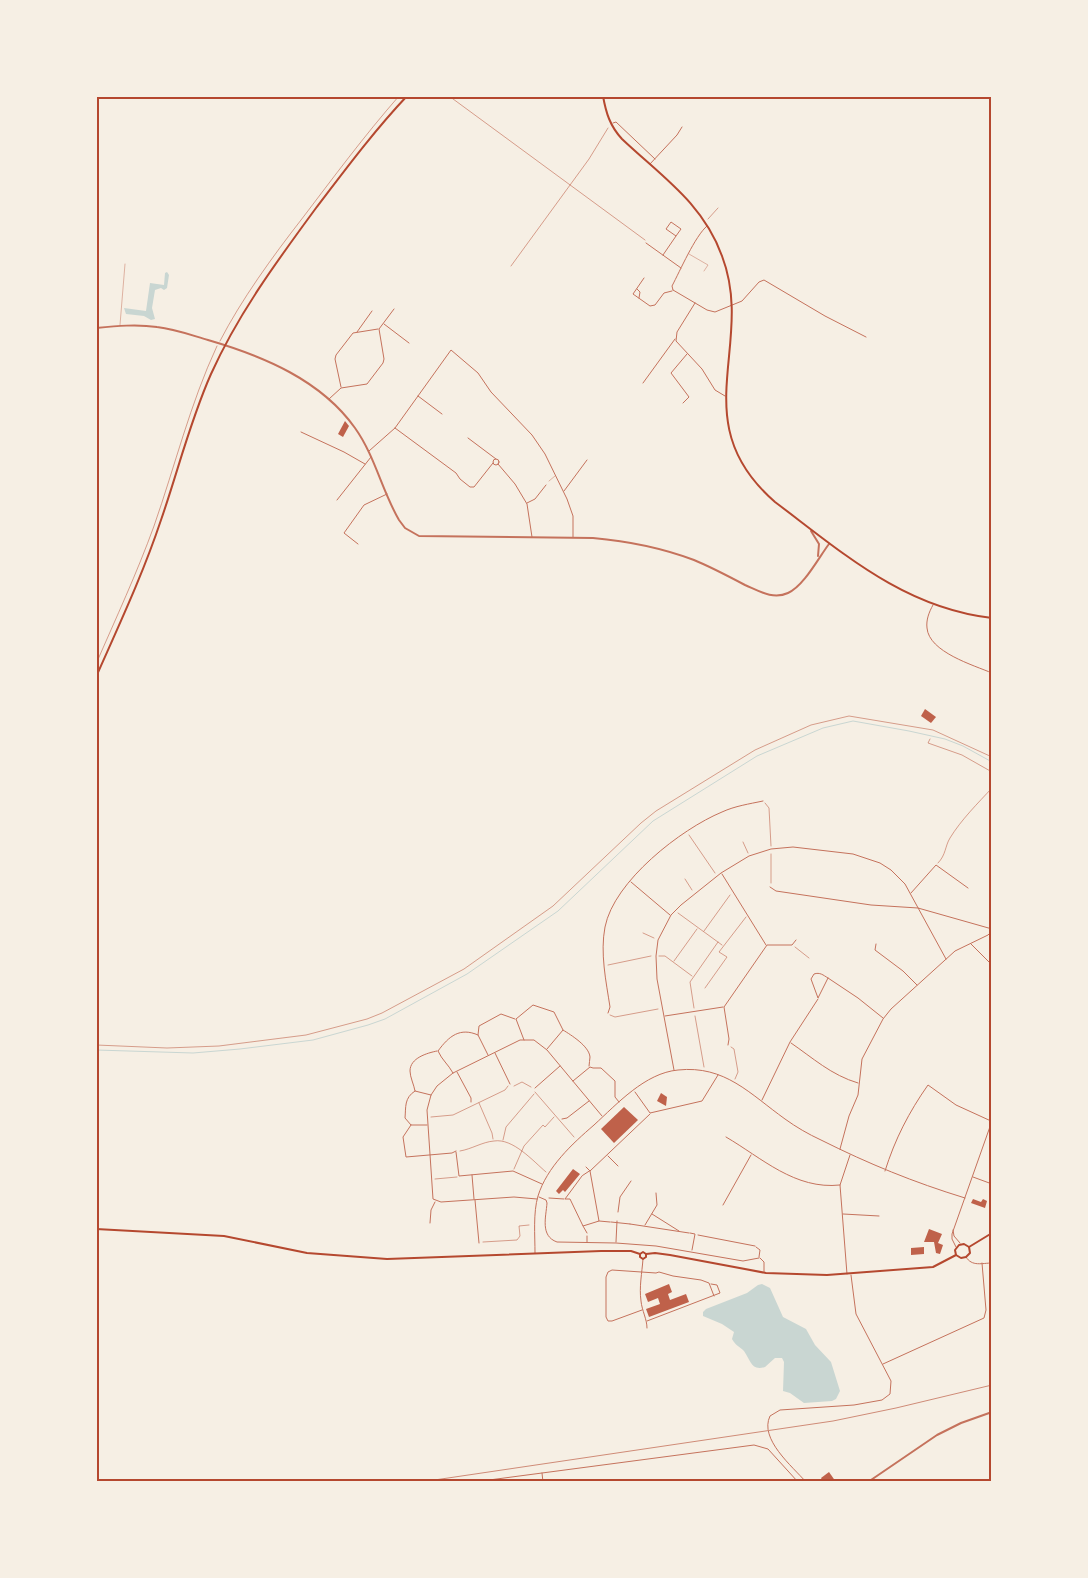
<svg xmlns="http://www.w3.org/2000/svg" width="1088" height="1578" font-family="'Source Sans 3',sans-serif">
<rect width="100%" height="100%" fill="#f6efe4"/>
<g fill="#c9d6d2">
<path d="M167,272l2,3 -2,13 -3,2 -3,-2 -6,2 -3,18 3,11 -4,1 -7,-4 -18,-2 -2,-6 22,3 4,-28 14,2 1,-12z"/>
<path d="M762,1284l8,4 13,29 23,12 9,16 16,17 9,29 -4,8 -4,2 -28,2 -14,-10 -7,-2 1,-29 -2,-4h-7l-10,9c-14,4 -14,-6 -21,-16 -4,-4 -9,-6 -12,-12l2,-7 -12,-8 -19,-8v-4l3,-3 41,-16 11,-8z"/>
</g>
<g fill="none" stroke-linecap="round" stroke-linejoin="round">
<g stroke="#c9d6d2" stroke-width="1">
<path d="M989,96l3,3"/>
<path d="M96,1050l97,3 47,-4 73,-9 55,-15 17,-6 82,-45 91,-63 95,-90 104,-65 66,-28 30,-7 56,10 36,8 18,7 29,16"/>
</g>
</g>
<g fill="#bf614a">
<path d="M345,421l4,5 -6,11 -5,-3z"/>
<path d="M925,709l11,8 -5,6 -10,-7z"/>
<path d="M661,1093l6,4 -1,9 -9,-5z"/>
<path d="M624,1107l14,13 -24,23 -13,-14z"/>
<path d="M573,1169l7,5 -15,18 -2,-2 -4,4 -3,-3z"/>
<path d="M973,1199l8,3 2,-3 4,2 -2,7 -14,-5z"/>
<path d="M929,1229l13,5 -4,9 5,2 -3,9 -4,-1 -2,-11h-10z"/>
<path d="M924,1247v7l-13,1v-7z"/>
<path d="M669,1284l3,8 -4,2 2,6 16,-6 3,8 -40,15 -3,-8 14,-5 -2,-6 -10,4 -3,-8z"/>
<path d="M829,1472l7,10h-13l-2,-4z"/>
</g>
<g fill="none" stroke-linecap="round" stroke-linejoin="round">
<g stroke="#b5482f" stroke-width="0.5">
<path d="M449,96l196,144"/>
<path d="M708,219l10,-11"/>
<path d="M511,266l78,-107 19,-31"/>
<path d="M220,341c21,-41 53,-85 81,-121 32,-42 63,-84 98,-124"/>
<path d="M96,664c20,-46 41,-91 58,-138 21,-60 36,-122 63,-180"/>
<path d="M930,739l-2,4 34,12 30,17"/>
<path d="M765,803l4,5 2,38"/>
<path d="M689,835l26,38"/>
<path d="M743,842l5,11"/>
<path d="M938,863c8,-8 7,-17 12,-25 11,-18 28,-35 42,-50"/>
<path d="M685,879l7,11"/>
<path d="M771,883v-29"/>
<path d="M678,913l44,32"/>
<path d="M704,931l26,-36"/>
<path d="M643,933l11,5"/>
<path d="M795,947l14,11"/>
<path d="M659,956h6l27,20"/>
<path d="M674,961l23,-32"/>
<path d="M608,965l43,-9"/>
<path d="M705,988l22,-31 -8,-5 27,-35"/>
<path d="M694,1008l-4,-26 28,-40"/>
<path d="M610,1015l5,2 43,-8"/>
<path d="M695,1016l9,51"/>
<path d="M96,1045l71,3 52,-2 87,-11 61,-16 15,-6 82,-44 89,-63 88,-83 15,-12 99,-61 56,-25 38,-9 84,14 59,27"/>
<path d="M731,1047l3,2 4,23 -3,7"/>
<path d="M514,1086l8,-4 9,5"/>
<path d="M535,1092l39,45"/>
<path d="M479,1103l13,30 1,6"/>
<path d="M431,1117l22,-2 52,-25 3,-4"/>
<path d="M503,1140l3,-13 28,-33"/>
<path d="M460,1151c12,-2 22,-9 34,-10 19,-3 39,20 52,31"/>
<path d="M514,1169l10,-23 19,-21 2,2 9,-10"/>
<path d="M435,1179l22,-2"/>
<path d="M483,1242l34,-2 3,-4 -1,-10 10,-1"/>
</g>
<g stroke="#c5725c" stroke-width="0.5">
<path d="M689,254l19,11 -4,6"/>
<path d="M120,325l5,-61"/>
<path d="M549,481l6,-5"/>
</g>
<g stroke="#c5725c" stroke-width="1">
<path d="M456,1152l3,24 54,-5 29,13"/>
<path d="M608,1156l10,10"/>
<path d="M586,1167l4,4 60,-57"/>
<path d="M590,1171l9,50 -16,5 -13,-27h-5l17,-23z"/>
<path d="M472,1175l2,24"/>
<path d="M549,1198l15,1"/>
<path d="M652,1214l27,17"/>
<path d="M599,1221l11,1"/>
<path d="M630,1224l59,9"/>
<path d="M645,1225l12,-20 -1,-12"/>
<path d="M583,1226l4,7"/>
<path d="M698,1235l57,11"/>
</g>
<g stroke="#c5725c" stroke-width="1">
<path d="M613,123l3,-1 39,37"/>
<path d="M650,164l27,-29 5,-8"/>
<path d="M646,243l35,25"/>
<path d="M663,255l13,-19 -10,-7 5,-7 10,7 -5,7"/>
<path d="M644,278l-11,16 17,12 5,-1 9,-12 8,-2"/>
<path d="M637,289l3,3 -1,6"/>
<path d="M673,290l34,20 8,2 27,-11 17,-19 5,-2 61,36 41,21"/>
<path d="M673,290l-1,-4c8,-15 23,-50 35,-60"/>
<path d="M695,303l-18,29 -1,9 26,28 13,21 10,6"/>
<path d="M384,324l25,19"/>
<path d="M357,332l15,-21"/>
<path d="M643,383l32,-44"/>
<path d="M341,387l-6,-28 1,-4 17,-22 25,-4"/>
<path d="M418,396l24,18"/>
<path d="M329,399l12,-11 26,-4 16,-21 1,-4 -5,-30 15,-20"/>
<path d="M683,403l6,-6 -18,-24 16,-19"/>
<path d="M395,428l61,45 4,6 10,8h4l19,-24"/>
<path d="M301,432l43,20 21,12"/>
<path d="M468,438l28,21"/>
<path d="M369,451l26,-23 56,-78 27,23 13,19 41,43 13,19 22,45 6,17v21"/>
<circle cx="496" cy="462" r="3"/>
<path d="M498,464l17,20 12,20 5,33"/>
<path d="M564,491l23,-31"/>
<path d="M337,500l34,-43"/>
<path d="M527,503l8,-4 11,-14"/>
<path d="M358,544l-14,-11 20,-28 23,-11"/>
<path d="M933,605c-4,7 -7,15 -6,23 2,24 46,37 65,45"/>
<path d="M722,874l44,71"/>
<path d="M631,882l39,33"/>
<path d="M770,887l6,4 95,14 47,3 74,21"/>
<path d="M911,893l25,-28 32,23"/>
<path d="M876,944l-1,6 28,21 14,14"/>
<path d="M971,944l21,21"/>
<path d="M828,978l-10,20 -7,-19 3,-5c6,-2 9,1 14,4l30,20 25,20"/>
<path d="M608,1013l2,-6c-4,-26 -10,-54 -5,-80 9,-46 76,-98 117,-115 13,-6 27,-8 41,-11"/>
<path d="M665,1016l58,-9"/>
<path d="M524,1040l-8,-21 17,-14 21,7 9,18"/>
<path d="M791,1043c22,15 40,32 67,40"/>
<path d="M728,1045l1,-6 -5,-32 43,-62h25l4,-5"/>
<path d="M547,1049l16,-19c8,5 26,16 27,27 0,3 -1,6 -1,9"/>
<path d="M495,1053l15,31"/>
<path d="M488,1055l-10,-20 1,-9 22,-12 14,5"/>
<path d="M674,1070l-17,-91 -1,-23 2,-16 13,-25 10,-10 40,-32 28,-17 22,-7 22,-2 60,7 27,9 11,7 14,14 41,75"/>
<path d="M457,1072l14,26v4"/>
<path d="M453,1073c-5,-9 -11,-13 -15,-22 11,-15 22,-24 40,-16"/>
<path d="M573,1081l17,-14 3,1h8l14,13v16l4,5"/>
<path d="M535,1088l25,-22"/>
<path d="M415,1091c-11,7 -9,16 -10,27l6,7h16"/>
<path d="M635,1092l15,21 52,-12 16,-26"/>
<path d="M431,1095l-16,-4c-1,-6 -5,-14 -5,-20 0,-13 17,-18 27,-20"/>
<path d="M762,1100l28,-58 28,-43"/>
<path d="M562,1119l5,-1 22,-17"/>
<path d="M411,1125l-8,12 3,20 46,-4 4,-2"/>
<path d="M726,1137c36,21 69,53 114,48"/>
<path d="M840,1149l9,-33 9,-21 4,-36 21,-40 8,-10 64,-58 33,-16 4,-4"/>
<path d="M885,1171c10,-32 24,-59 43,-86l28,20 35,16"/>
<path d="M973,1177l19,7"/>
<path d="M539,1197l7,3 1,3c-1,14 -7,33 10,39l59,1 40,3 87,15 16,-3"/>
<path d="M537,1199l-23,-2 -73,5 -8,-3 -6,-89 4,-15 6,-9 16,-13 67,-33h14l13,10 55,66"/>
<path d="M475,1200l4,43"/>
<path d="M723,1205l28,-50"/>
<path d="M618,1212l2,-15 11,-16"/>
<path d="M843,1214l36,2"/>
<path d="M611,1222l19,2"/>
<path d="M430,1223l1,-13 4,-8"/>
<path d="M953,1230l1,6 6,7"/>
<path d="M690,1233l5,1 -3,16"/>
<path d="M587,1242v-6"/>
<path d="M616,1242l1,-21"/>
<path d="M756,1247l4,3 -1,7"/>
<path d="M956,1247l-4,-8v-5l40,-113"/>
<path d="M535,1253c0,-18 -2,-40 3,-57 9,-29 34,-52 56,-71 23,-21 51,-52 84,-55 47,-5 72,24 107,49 11,8 23,15 36,21 48,24 92,42 144,58"/>
<path d="M966,1257c6,10 16,6 26,6"/>
<path d="M760,1258l4,4v10"/>
<path d="M643,1259c-1,14 -4,28 -2,42 1,10 6,18 6,27"/>
<path d="M847,1274l-7,-89 10,-30"/>
<path d="M642,1310l-30,11h-4l-2,-4v-40l2,-5 4,-2 44,3 3,-1 14,4 28,4 8,3 5,13"/>
<path d="M647,1321l73,-28 -3,-8 -6,-1"/>
<path d="M883,1364l101,-46 2,-8 -4,-47"/>
<path d="M542,1473l1,9"/>
<path d="M474,1482l280,-37 14,4 30,33"/>
<path d="M806,1482c-14,-16 -47,-43 -36,-66l10,-6 74,-5 28,-5 8,-6 1,-13 -35,-67 -5,-39"/>
</g>
<g stroke="#c5725c" stroke-width="2">
<path d="M96,328c20,-2 41,-4 61,-1 18,2 34,8 51,13 55,16 113,40 147,88 20,28 27,63 44,92l6,8 14,8 174,2c34,3 69,10 101,22 17,7 34,16 51,25 14,6 28,15 43,8 16,-7 31,-36 41,-49"/>
<path d="M811,531l8,13 -1,12"/>
<path d="M868,1482l69,-47 24,-12 31,-11"/>
</g>
<g stroke="#b5482f" stroke-width="2">
<path d="M603,96c3,17 7,30 19,43 39,37 81,64 100,117 34,89 -39,166 53,246 68,51 129,106 217,116"/>
<path d="M96,677c23,-52 47,-103 65,-157 17,-49 29,-99 50,-146 27,-60 66,-113 105,-166 29,-38 58,-77 91,-112"/>
<path d="M96,1229l128,7 83,17 80,6 214,-8h30l9,3v3l3,2 3,-2v-3"/>
<path d="M969,1247l23,-14"/>
<path d="M640,1254l3,-2 3,2 9,-1 15,2 96,18 61,2 106,-8 23,-12"/>
<path d="M956,1255l-1,-5 4,-5 5,-1 5,3"/>
<path d="M956,1255l5,3 5,-1 4,-4 -1,-6"/>
</g>
<path stroke="#cf8b77" stroke-width="1" d="M421,1482l412,-61 63,-13 96,-23"/>
</g>
<rect width="1088" height="1578" fill="none" stroke="#f6efe4" stroke-width="195"/>
<rect x="98" y="98" width="892" height="1382" fill="none" stroke="#b5482f" stroke-width="2"/>
</svg>
